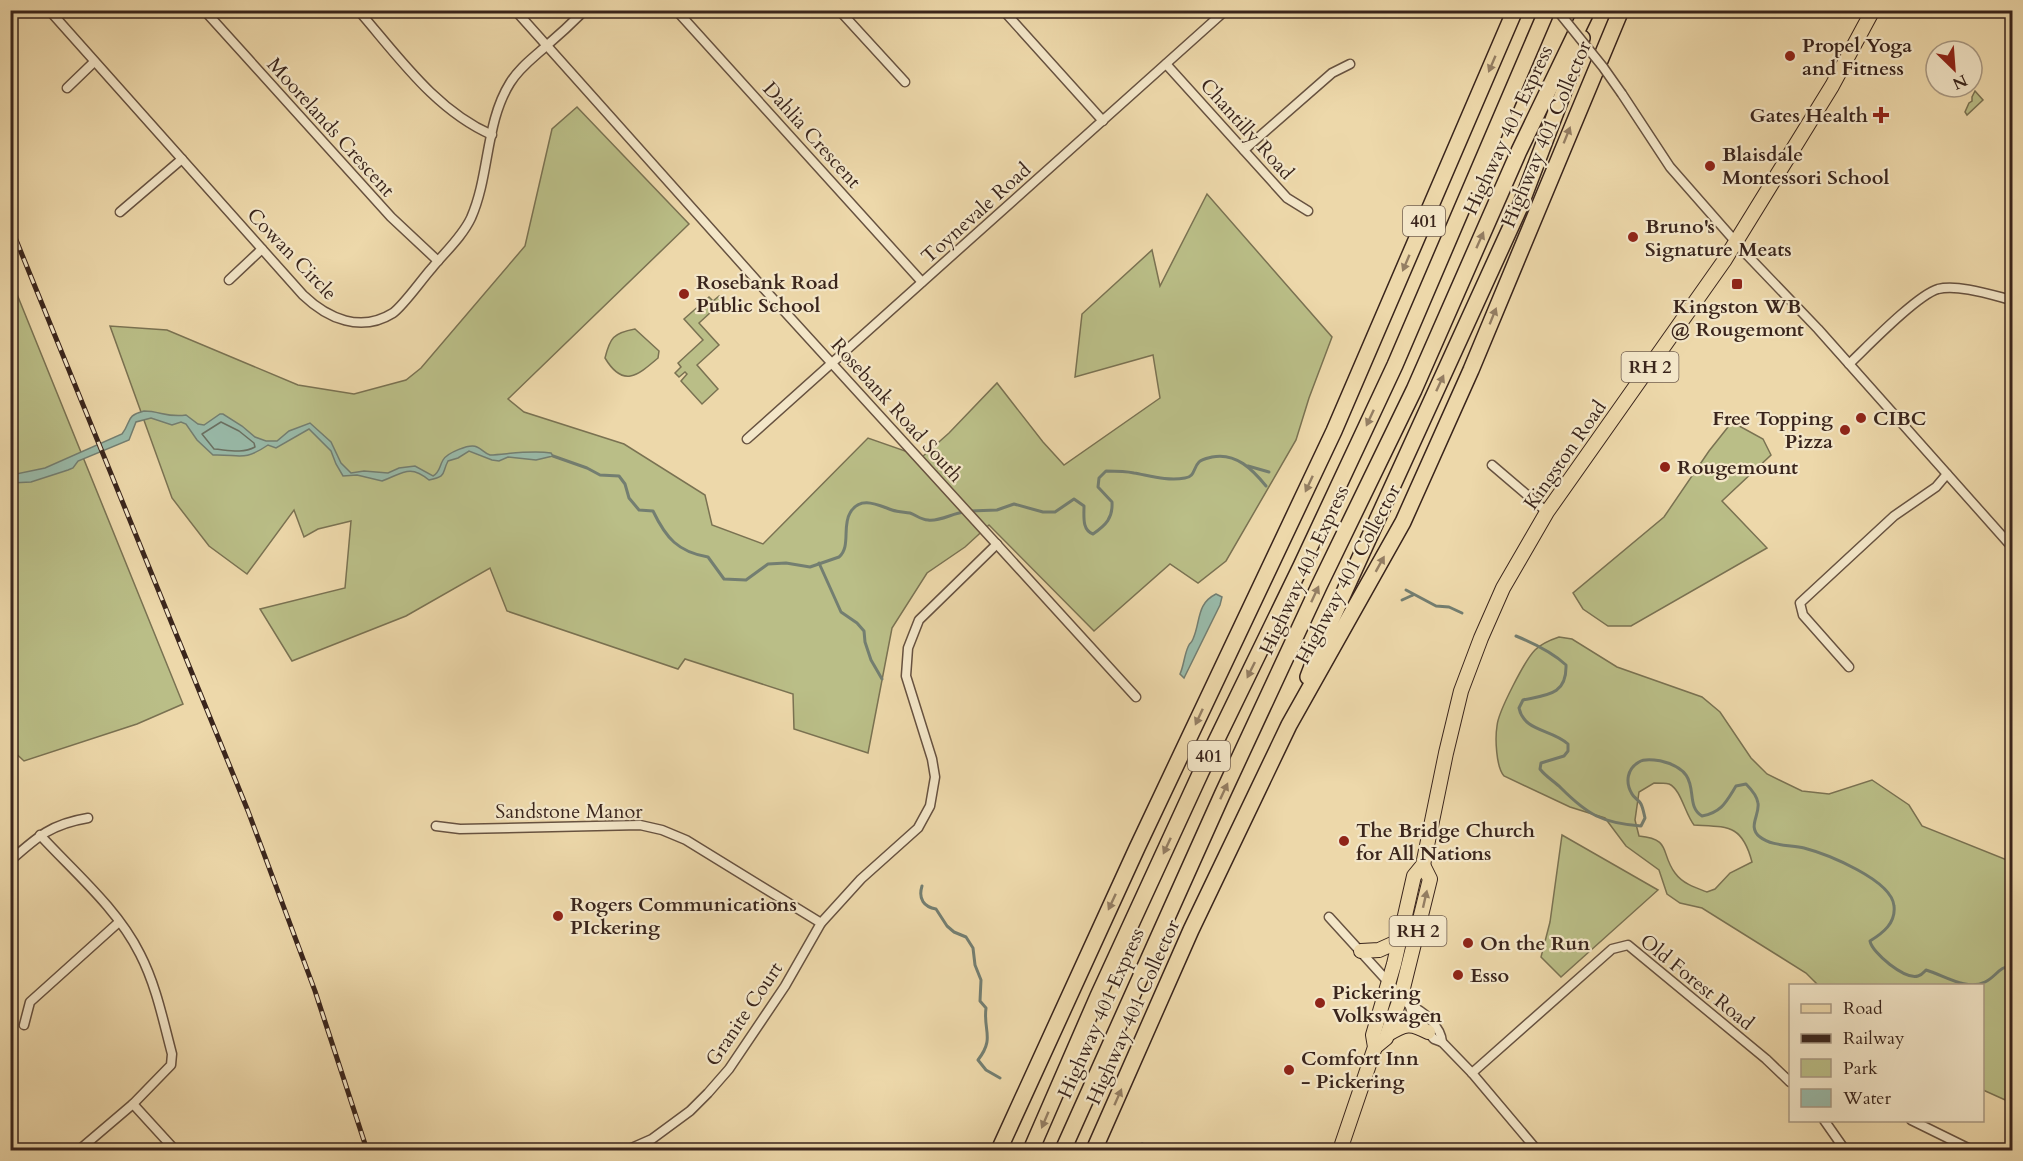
<svg xmlns="http://www.w3.org/2000/svg" width="2023" height="1161" font-family="Cardo,serif">
<rect width="100%" height="100%" fill="#edd8aa"/>
<filter id="stains"><feTurbulence type="fractalNoise" baseFrequency=".00333" numOctaves="4"/><feColorMatrix values="0 0 0 0 .2 0 0 0 0 .09 0 0 0 0 .02 0 0 0 .5 -.17"/></filter>
<radialGradient id="worn" r=".72"><stop offset=".6" stop-color="#630" stop-opacity="0"/><stop offset="1" stop-color="#630" stop-opacity=".3"/></radialGradient>
<g fill="#babe87" stroke="#7a7252" stroke-width="1.5" fill-rule="evenodd">
<path d="M1975,91l8,9 -16,15 -2,-3 4,-9 3,-2v-4z"/>
<path d="M577,107l112,117 -181,175 16,13 100,32 81,51 7,30 51,19 105,-106 54,19 27,-24 48,-50 46,59 21,23 96,-67 -7,-43 -78,22 7,-63 70,-64 8,36 47,-92 125,143 -23,61 -13,42 -70,121 -28,22 -28,-19 -76,67 -105,-106 -24,22 -38,26 -35,55 -24,125 -74,-24 -1,-35 -108,-35 -7,10 -171,-58 -17,-43 -84,48 -114,45 -32,-52 85,-21 6,-67 -33,8 -14,8 -10,-27 -47,64 -38,-28 -37,-48 -62,-172 57,4 131,55 56,9 52,-14 15,-12 104,-122 27,-117z"/>
<path d="M10,277l173,427 -46,20 -113,37 -14,-13z"/>
<path d="M719,296l4,5 -24,22 20,22 -22,20 21,24 -16,15 -21,-23 6,-7 -2,-2 -6,5 -4,-4 6,-6 -3,-4 25,-23 -19,-21 25,-22 4,4z"/>
<path d="M635,329l24,22 -1,7c-21,18 -35,30 -53,0 5,-20 8,-25 30,-29z"/>
<path d="M1732,422l31,17 8,16 -49,46 45,47 -136,78h-23l-25,-17 -10,-16 91,-76 45,-66z"/>
<path d="M1559,637l13,2 45,28 85,30 18,15 31,46 16,16 35,17 27,3 43,-14 37,25 13,21 90,36v241l-29,-13 -1,-104 -164,-1 -12,-12 -104,-65 -22,-5 -13,-9 -8,-24 -33,-24 -21,-28 -35,-11 -66,-31c-8,-9 -9,-38 -7,-50 1,-14 28,-66 38,-76 7,-7 15,-10 24,-13zM1654,783c4,0 11,0 15,1 12,5 16,30 25,41 34,2 48,-1 58,37l-22,11 -15,16 -8,3c-11,-4 -24,-8 -32,-19 -15,-20 -3,-34 -36,-37l-4,-16 4,-28z"/>
<path d="M1562,835l96,55 -97,87 -20,-20 9,-35z"/>
</g>
<g fill="#99baa9" stroke="#737e71" stroke-width="1.5">
<path d="M144,411c16,0 24,7 42,4l12,9 6,1 16,-11h3l19,12 13,11 11,4h11l12,-10 21,-8 21,19 10,21 10,10 13,-2 24,2 11,-5 16,-2 18,10c7,-4 6,-9 10,-16 4,-7 27,-17 34,-13 5,2 7,6 13,8 19,-1 41,-5 61,-2l2,3 -17,4 -28,-3 -9,4 -7,-1 -23,-9 -11,7 -10,3c-7,13 0,15 -19,19 -19,-16 -26,-7 -47,1l-25,-6 -14,1 -7,-12 -5,-13 -22,-22 -33,19 -8,-3c-25,17 -28,9 -55,10l-16,-15 -11,-16 -5,-2 -9,3 -21,-7 -15,4 -7,18 -51,21 -5,7 -5,2 -37,12 -20,1v-8l34,-7 77,-34c10,-13 3,-18 22,-23z"/>
<path d="M1216,594l6,3 -2,8 -36,73 -4,-4c4,-9 4,-18 8,-27 3,-7 2,-1 5,-8 8,-18 3,-35 23,-45z"/>
</g>
<g fill="none" stroke-linecap="round" stroke-linejoin="round">
<path stroke="#6a7062" stroke-width="1.5" d="M221,422l18,9 15,12 1,4c-13,7 -27,3 -41,2l-12,-15z"/>
<g stroke="#737e71" stroke-width="3">
<path d="M553,456l34,12 13,7 19,1 6,8 4,14 10,12 14,1c13,27 25,41 55,46l16,22 22,1 22,-16 18,-1 24,4 29,-10c12,-10 3,-31 11,-44 10,-18 28,-8 42,-3 6,2 12,2 18,3 6,2 11,7 18,7 11,2 25,-7 36,-8"/>
<path d="M1248,466l21,6"/>
<path d="M970,511l27,-1 17,-6 29,8h12l19,-13 10,7c0,11 -2,24 9,28 13,-9 20,-16 19,-32l-14,-15 1,-9 7,-7c9,0 19,0 28,2 17,3 33,8 51,5 10,-1 8,-10 14,-16 3,-3 9,-4 13,-5 24,-5 41,13 54,29"/>
<path d="M819,563l22,49 16,11 7,8 1,11 6,18 11,19"/>
<path d="M1406,590l30,16 13,1 13,6"/>
<path d="M1402,600l11,-5"/>
<path d="M1516,636c17,7 36,16 50,29 1,30 -19,30 -43,35l-4,8c5,24 33,21 49,36v7l-4,5 -23,7 -1,6c6,8 14,12 21,19 27,27 41,35 80,38l4,-8c-1,-4 -2,-10 -4,-14 -2,-4 -7,-6 -9,-10 -7,-12 -5,-25 7,-32 6,-4 16,-2 22,-1 46,11 20,42 41,55 20,-4 24,-14 34,-30l10,-2c5,5 11,12 12,19 2,12 -11,24 2,34 11,9 31,8 44,11 23,6 88,32 90,58 2,17 -11,27 -24,35 2,12 35,39 48,35 4,-1 6,-4 8,-6 18,5 40,21 59,12 11,-5 14,-16 27,-16"/>
<path d="M922,886c-4,13 2,21 14,23l11,17 7,6 12,5 7,11 2,17 6,15 -1,21 6,7c-3,23 9,30 -8,52l8,10 14,8"/>
<path d="M1142,1144l16,6"/>
</g>
<defs>
<g id="street">
<path d="M49,10l254,285c25,24 58,38 90,18 11,-8 29,-34 39,-45 13,-16 30,-31 39,-50 19,-43 14,-95 39,-135 9,-15 23,-25 35,-36 14,-12 27,-24 40,-37"/>
<path d="M204,10l187,207 47,44"/>
<path d="M358,10c40,46 77,100 134,125"/>
<path d="M515,10l260,291 361,396"/>
<path d="M676,10l246,272"/>
<path d="M839,10l66,72"/>
<path d="M1003,10l100,111"/>
<path d="M1166,64l121,134 21,13"/>
<path d="M67,88l27,-26"/>
<path d="M1622,94l48,73 78,89 70,73 194,218"/>
<path d="M1244,150l88,-77 18,-9"/>
<path d="M120,212l62,-53"/>
<path d="M229,280l33,-31"/>
<path d="M1849,364c18,-17 68,-69 89,-75 20,-5 54,6 74,11"/>
<path d="M747,439l479,-429"/>
<path d="M1492,465l55,47"/>
<path d="M1849,667l-46,-52 -3,-12 94,-87 42,-29 11,-13"/>
<path d="M436,826l24,3 180,-4 22,5 24,10 135,83"/>
<path d="M40,835c34,37 77,73 100,119 16,31 23,66 32,100l-1,11 -38,39 -54,46"/>
<path d="M10,861c27,-24 41,-37 78,-43"/>
<path d="M1329,917l81,89 2,9 22,24 8,3 30,31 65,77"/>
<path d="M1410,1006c13,4 31,21 32,36"/>
<path d="M24,1025l6,-23 89,-80"/>
<path d="M1472,1073l140,-124 16,-4 138,114 24,23"/>
<path d="M133,1104l42,46"/>
<path d="M1824,1120l21,30"/>
<path d="M1911,1120l61,30"/>
<path d="M627,1150l25,-11 38,-28 18,-18 21,-24 56,-83 36,-63 40,-44 57,-51 12,-22 5,-29 -3,-18 -26,-83 2,-28 11,-28 78,-76"/>
</g>
<path id="secondary" d="M10,1145l5,5"/>
<g id="primary">
<path d="M1361,951l18,-1 20,-9"/>
<path d="M1388,1034c17,-10 22,-12 40,-2"/>
<path d="M1375,1047l11,-9 15,-42 29,-117 -7,-14"/>
<path d="M1340,1150l35,-103 -2,-12 21,-71 20,-88 9,-11 23,-112 15,-62 20,-53 22,-50 44,-76 177,-251 108,-175 41,-76"/>
</g>
<g id="highway">
<path d="M1308,677l12,-32 199,-436 53,-139 10,-32"/>
<path d="M999,1150l138,-302 197,-417 181,-421"/>
<path d="M1031,1150l67,-154 103,-224 100,-206 94,-201 152,-355"/>
<path d="M1063,1150l159,-355 97,-209 95,-196 105,-239 68,-141"/>
<path d="M1094,1150l97,-220 98,-205 114,-203 68,-152 150,-360"/>
</g>
</defs>
<use href="#street" stroke="#675240" stroke-width="11"/>
<use href="#secondary" stroke="#3a251c" stroke-width="15"/>
<use href="#primary" stroke="#3a251c" stroke-width="16"/>
<use href="#highway" stroke="#3a251c" stroke-width="18"/>
<use href="#street" stroke="#f3e6c8" stroke-width="8"/>
<use href="#secondary" stroke="#f3e6c8" stroke-width="12"/>
<use href="#primary" stroke="#edd8aa" stroke-width="14"/>
<use href="#highway" stroke="#edd8aa" stroke-width="15"/>
<defs>
<path id="rail" d="M10,225l238,586 67,180 52,159"/>
</defs>
<use href="#rail" stroke="#3a251c" stroke-width="5"/>
<use href="#rail" stroke="#f3e6c8" stroke-width="3" stroke-dasharray="9" stroke-linecap="butt"/>
<defs>
<path id="street-bridge" d="M1557,10l46,57 19,27"/>
</defs>
<use href="#street-bridge" stroke="#675240" stroke-width="11" stroke-linecap="butt"/>
<use href="#street-bridge" stroke="#f3e6c8" stroke-width="8"/>
</g>
<defs><path id="oneway-solid" d="M-6-.8H1V-3.2L6.5 0L1 3.2V.8H-6Z" transform="scale(1.5)"/></defs>
<g fill="#947e63">
<use href="#oneway-solid" transform="translate(1492 64) rotate(113)"/>
<use href="#oneway-solid" transform="translate(1567 135) rotate(-68)"/>
<use href="#oneway-solid" transform="translate(1480 240) rotate(-66)"/>
<use href="#oneway-solid" transform="translate(1406 263) rotate(113)"/>
<use href="#oneway-solid" transform="translate(1493 316) rotate(-68)"/>
<use href="#oneway-solid" transform="translate(1440 383) rotate(-65)"/>
<use href="#oneway-solid" transform="translate(1370 418) rotate(115)"/>
<use href="#oneway-solid" transform="translate(1309 484) rotate(115)"/>
<use href="#oneway-solid" transform="translate(1380 564) rotate(-61)"/>
<use href="#oneway-solid" transform="translate(1315 594) rotate(-65)"/>
<use href="#oneway-solid" transform="translate(1251 670) rotate(116)"/>
<use href="#oneway-solid" transform="translate(1199 717) rotate(115)"/>
<use href="#oneway-solid" transform="translate(1224 791) rotate(-65)"/>
<use href="#oneway-solid" transform="translate(1167 846) rotate(115)"/>
<use href="#oneway-solid" transform="translate(1425 899) rotate(-77)"/>
<use href="#oneway-solid" transform="translate(1112 902) rotate(115)"/>
<use href="#oneway-solid" transform="translate(1118 1097) rotate(-66)"/>
<use href="#oneway-solid" transform="translate(1045 1120) rotate(113)"/>
</g>
<g fill="#8f2418" stroke="#f3e6c8" stroke-width="2">
<circle cx="1790" cy="56" r="6"/>
<path d="M1878 106h6v6h6v6h-6v6h-6v-6h-6v-6h6z"/>
<circle cx="1710" cy="166" r="6"/>
<circle cx="1633" cy="237" r="6"/>
<rect x="1731" y="278" width="12" height="12" rx="3"/>
<circle cx="684" cy="294" r="6"/>
<circle cx="1861" cy="418" r="6"/>
<circle cx="1845" cy="430" r="6"/>
<circle cx="1665" cy="467" r="6"/>
<circle cx="1344" cy="841" r="6"/>
<circle cx="558" cy="916" r="6"/>
<circle cx="1468" cy="943" r="6"/>
<circle cx="1458" cy="975" r="6"/>
<circle cx="1320" cy="1003" r="6"/>
<circle cx="1289" cy="1070" r="6"/>
</g>
<g text-anchor="middle" dominant-baseline="central" stroke-width="4.5" stroke-linejoin="round" paint-order="stroke">
<g fill="#f3e6c8" stroke="#725f50" stroke-width="1.5">
<rect x="1403" y="206" width="42" height="30" rx="4.5"/>
<rect x="1621.5" y="352" width="57" height="30" rx="4.5"/>
<rect x="1188" y="741" width="42" height="30" rx="4.5"/>
<rect x="1389.5" y="916" width="57" height="30" rx="4.5"/>
</g>
<g font-size="18" font-weight="bold" fill="#3a251c">
<text x="1424" y="221">401</text>
<text x="1650" y="367">RH 2</text>
<text x="1209" y="756">401</text>
<text x="1418" y="931">RH 2</text>
</g>
<g font-size="20" font-weight="bold" fill="#3a251c" stroke="#f3e6c8" text-anchor="start">
<text x="1802" y="45">Propel Yoga<tspan x="1802" dy="23">and Fitness</tspan></text>
<text x="1868" y="115" text-anchor="end">Gates Health</text>
<text x="1722" y="154">Blaisdale<tspan x="1722" dy="23">Montessori School</tspan></text>
<text x="1645" y="226">Bruno's<tspan x="1645" dy="23">Signature Meats</tspan></text>
<text x="696" y="282">Rosebank Road<tspan x="696" dy="23">Public School</tspan></text>
<text x="1737" y="306" text-anchor="middle">Kingston WB<tspan x="1737" dy="23">@ Rougemont</tspan></text>
<text x="1833" y="418" text-anchor="end">Free Topping<tspan x="1833" dy="23">Pizza</tspan></text>
<text x="1873" y="418">CIBC</text>
<text x="1677" y="467">Rougemount</text>
<text x="1356" y="830">The Bridge Church<tspan x="1356" dy="23">for All Nations</tspan></text>
<text x="570" y="904">Rogers Communications<tspan x="570" dy="23">PIckering</tspan></text>
<text x="1480" y="943">On the Run</text>
<text x="1470" y="975">Esso</text>
<text x="1332" y="992">Pickering<tspan x="1332" dy="23">Volkswagen</tspan></text>
<text x="1301" y="1058">Comfort Inn<tspan x="1301" dy="23">- Pickering</tspan></text>
</g>
<g font-size="20" fill="#3a251c" stroke="#f3e6c8">
<text transform="translate(331 127) rotate(48)">Moorelands Crescent</text>
<text transform="translate(1247 129) rotate(48)">Chantilly Road</text>
<text transform="translate(1508 130) rotate(-65)">Highway 401 Express</text>
<text transform="translate(1546 134) rotate(-67)">Highway 401 Collector</text>
<text transform="translate(812 135) rotate(48)">Dahlia Crescent</text>
<text transform="translate(976 213) rotate(-42)">Toynevale Road</text>
<text transform="translate(292 254) rotate(46)">Cowan Circle</text>
<text transform="translate(897 410) rotate(48)">Rosebank Road South</text>
<text transform="translate(1565 455) rotate(-55)">Kingston Road</text>
<text transform="translate(1304 570) rotate(-65)">Highway 401 Express</text>
<text transform="translate(1348 574) rotate(-62)">Highway 401 Collector</text>
<text x="569" y="811">Sandstone Manor</text>
<text transform="translate(1697 982) rotate(39)">Old Forest Road</text>
<text transform="translate(1133 1012) rotate(-66)">Highway 401 Collector</text>
<text transform="translate(1101 1013) rotate(-66)">Highway 401 Express</text>
<text transform="translate(744 1014) rotate(-56)">Granite Court</text>
</g>
</g>
<rect width="2023" height="1161" fill="none" stroke="#edd8aa" stroke-width="36"/>
<rect x="12" y="12" width="1999" height="1137" fill="none" stroke="#3a251c" stroke-width="3"/>
<rect x="18" y="18" width="1987" height="1125" fill="none" stroke="#3a251c" stroke-width="1.5"/>
<rect x="1789" y="984" width="195" height="138" fill="#f3e6c8" stroke="#a99983" stroke-width="1.5"/>
<rect x="1801" y="1004" width="30" height="9" fill="#edd8aa" stroke="#a99983" stroke-width="1.5"/>
<text x="1843" y="1014" font-size="18" fill="#3a251c">Road</text>
<rect x="1801" y="1034" width="30" height="9" fill="#3a251c" stroke="#a99983" stroke-width="1.5"/>
<text x="1843" y="1044" font-size="18" fill="#3a251c">Railway</text>
<rect x="1801" y="1059" width="30" height="18" fill="#babe87" stroke="#a99983" stroke-width="1.5"/>
<text x="1843" y="1074" font-size="18" fill="#3a251c">Park</text>
<rect x="1801" y="1089" width="30" height="18" fill="#99baa9" stroke="#a99983" stroke-width="1.5"/>
<text x="1843" y="1104" font-size="18" fill="#3a251c">Water</text>
<g transform="translate(1954 69) rotate(155)"><circle r="28" fill="#f3e6c8" stroke="#a99983" stroke-width="1.5"/>
<path d="M0-4.5L10 22L0 15L-10 22Z" fill="#8f2418"/>
<text y="-9" font-size="16" font-weight="bold" text-anchor="middle" fill="#3a251c">N</text>
</g>
<rect width="100%" height="100%" filter="url(#stains)"/>
<rect width="100%" height="100%" fill="url(#worn)"/>
</svg>
